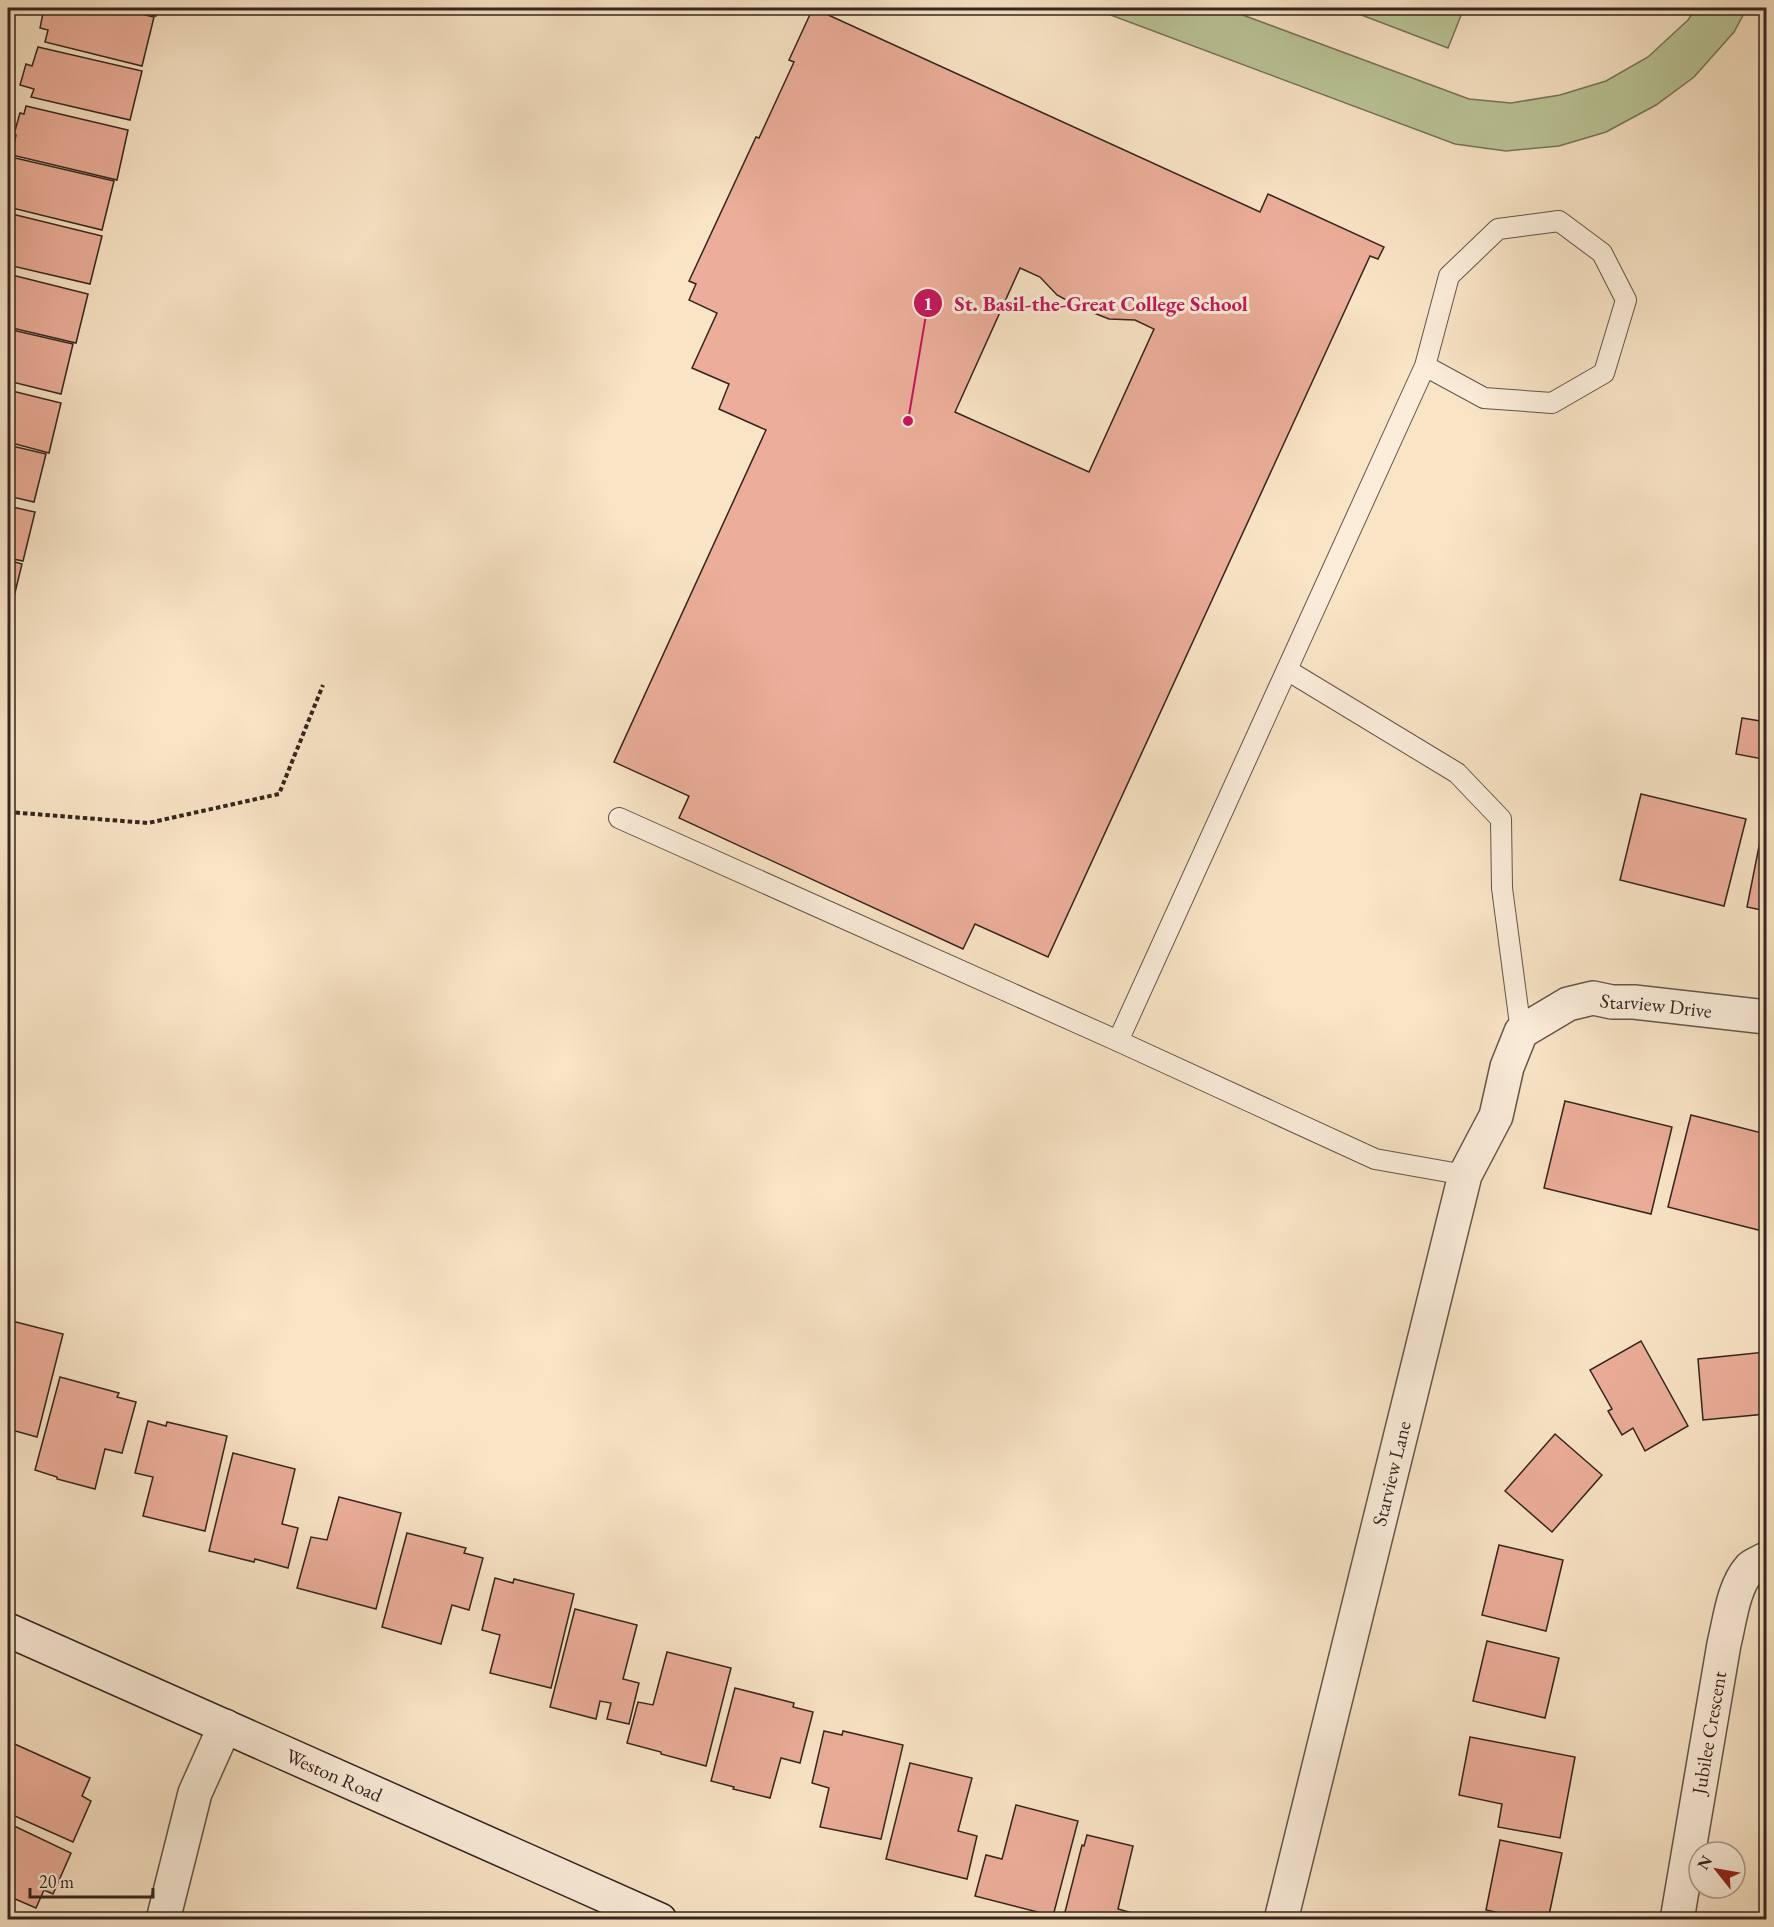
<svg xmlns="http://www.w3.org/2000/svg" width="1774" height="1927" font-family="'EB Garamond',serif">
<rect width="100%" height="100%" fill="#f9e4c6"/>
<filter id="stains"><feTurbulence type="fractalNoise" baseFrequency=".00333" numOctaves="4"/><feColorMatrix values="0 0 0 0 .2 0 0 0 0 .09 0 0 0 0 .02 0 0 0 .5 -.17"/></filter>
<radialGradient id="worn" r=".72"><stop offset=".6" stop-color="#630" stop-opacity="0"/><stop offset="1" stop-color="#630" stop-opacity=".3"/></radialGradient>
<g fill="#bac598" stroke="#77755c" stroke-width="1.5">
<path d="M1092,8h132l245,91 42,4 49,-8 46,-14 42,-24 40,-37 8,-12h51l-13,24 -40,45 -38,28 -50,27 -47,14 -53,5 -51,-7z"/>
<path d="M1343,8h121l-16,40z"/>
</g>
<g fill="#ecae9a" stroke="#34251f" stroke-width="1.5" fill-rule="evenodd">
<path d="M48,8h67l39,9 -12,49 -97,-24 3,-12 -8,-2 3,-15 3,1z"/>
<path d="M123,8h35l-2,8z"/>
<path d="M813,8l447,204 8,-18 116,53 -6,12 -8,-3 -322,701 -73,-33 -12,25 -284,-131 10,-22 -75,-34 152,-332 -47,-21 10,-25 -37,-16 25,-55 -28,-13 7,-16 -7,-3 67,-144 3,1 35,-76 -5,-2zM1020,268l20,9 17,18 24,13 28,11 26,1 19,9 -65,143 -134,-60z"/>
<path d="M38,47l104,24 -12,49 -99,-23 3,-8 -14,-4 6,-21 6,2z"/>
<path d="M26,106l102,24 -11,50 -105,-25 4,-20 -2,-1 6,-21 4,1z"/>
<path d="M11,157l103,24 -12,49 -94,-23v-32z"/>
<path d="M8,213l94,23 -12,48 -82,-19z"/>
<path d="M8,274l80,20 -12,49 -68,-16z"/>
<path d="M8,329l65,15 -12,50 -53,-13z"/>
<path d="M8,390l53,13 -12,50 -41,-11z"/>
<path d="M8,445l38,9 -12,48 -26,-6z"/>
<path d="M8,506l27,6 -12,49 -15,-3z"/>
<path d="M8,560l14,4 -12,49 -2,-1z"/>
<path d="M1742,718l24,4v49l-5,-1 2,-11 -27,-5z"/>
<path d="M1641,794l105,25 -22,87 -104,-26z"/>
<path d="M1764,821l2,1v89l-19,-4z"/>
<path d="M1565,1101l107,26 -21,87 -107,-26z"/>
<path d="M1691,1115l75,19v98l-98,-25z"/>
<path d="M8,1320l55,14 -26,103 -29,-8z"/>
<path d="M1641,1341l47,85 -43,25 -12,-23 -11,7 -14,-24 4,-2 -22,-39z"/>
<path d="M1766,1352v62l-63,6 -5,-61z"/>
<path d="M60,1377l59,16 -2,4 19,5 -14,51 -17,-4 -10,40 -38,-10v-2l-22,-7z"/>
<path d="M148,1421l18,5 1,-4 60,14 -22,95 -62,-15 10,-39 -18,-4z"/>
<path d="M1555,1434l47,41 -50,57 -47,-41z"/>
<path d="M233,1453l62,16 -13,55 16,4 -10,40 -33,-9 -1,3 -45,-11z"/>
<path d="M339,1497l62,16 -25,96 -79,-21 14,-51 16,3z"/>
<path d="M407,1533l59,15 -2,5 19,5 -14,52 -17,-5 -11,39 -59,-17z"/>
<path d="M1499,1545l64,15 -17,71 -64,-16z"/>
<path d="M495,1578l18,5 1,-4 60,15 -23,94 -61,-15 10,-38 -18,-5z"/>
<path d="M575,1609l62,16 -14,54 16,4 -10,41 -22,-5 4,-16 -11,-2 -4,18 -46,-12z"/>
<path d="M1487,1641l72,17 -14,60 -72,-17z"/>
<path d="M667,1652l64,16 -25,98 -45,-12v-2l-34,-9 11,-41 15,3z"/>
<path d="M735,1688l59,15 -1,4 20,5 -13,51 -19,-5 -11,40 -37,-9 1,-2 -23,-6z"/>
<path d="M824,1731l18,4 1,-4 60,14 -22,94 -61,-12 9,-39 -17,-5z"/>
<path d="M1470,1737l105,20 -15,81 -62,-11 4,-23 -43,-9z"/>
<path d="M8,1741l82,37 -8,18 9,5 -18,41 -65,-29z"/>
<path d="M910,1763l62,15 -14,53 19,5 -10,43 -81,-20z"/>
<path d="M1016,1805l62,16 -25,95 -78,-20 11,-41 16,4z"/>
<path d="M8,1823l63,30 -18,41 -9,-4 -8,18 -28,-12z"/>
<path d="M1087,1835l46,11 -15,63 18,5 -1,6h-72l19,-75 2,1z"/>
<path d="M1500,1840l62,13 -14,67h-18l-44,-10z"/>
</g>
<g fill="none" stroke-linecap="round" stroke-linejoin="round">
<defs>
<g id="service">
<path d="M1287,670l170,103 44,46 1,69 19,144"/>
<path d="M619,818l499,223 257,118 90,16"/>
<path d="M1118,1041l307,-675 24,-90 49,-47 61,-8 43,32 24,47 -22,73 -52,30 -68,-5 -59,-32"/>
</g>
<g id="minor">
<path d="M163,1920l32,-127 30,-67"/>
<path id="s1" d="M1281,1920l184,-745 31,-59 11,-49 14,-35 47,-28 25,-6 19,4h22l132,15"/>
<path id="s2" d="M1677,1920l47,-276c6,-24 9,-57 26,-76 4,-4 11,-6 16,-9"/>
</g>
<g id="secondary">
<path id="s3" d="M8,1630l652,290"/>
</g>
</defs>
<use href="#service" stroke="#655549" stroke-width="22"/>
<use href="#minor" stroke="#655549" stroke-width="36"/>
<use href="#secondary" stroke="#34251f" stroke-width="36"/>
<path stroke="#34251f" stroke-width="4" stroke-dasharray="4.5 3" stroke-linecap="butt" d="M8,812l140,11 131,-29 44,-109"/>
<use href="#service" stroke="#fbedda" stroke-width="20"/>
<use href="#minor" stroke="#fbedda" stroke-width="33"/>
<use href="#secondary" stroke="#fbedda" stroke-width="33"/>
</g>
<g text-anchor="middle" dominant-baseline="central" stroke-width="6" stroke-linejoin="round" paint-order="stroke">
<g font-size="20" fill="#34251f" stroke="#fbedda">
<text stroke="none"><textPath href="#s1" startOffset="1066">Starview Drive</textPath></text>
<text stroke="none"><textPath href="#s1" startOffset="460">Starview Lane</textPath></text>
<text stroke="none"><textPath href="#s2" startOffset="190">Jubilee Crescent</textPath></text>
<text stroke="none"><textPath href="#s3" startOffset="357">Weston Road</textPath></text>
</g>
</g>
<path fill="none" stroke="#c2185b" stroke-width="2" d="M908 421L928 303"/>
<g fill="#c2185b" stroke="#fbedda" stroke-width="2">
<circle cx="908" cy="421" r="6"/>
<circle cx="928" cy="303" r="15"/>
</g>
<g font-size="18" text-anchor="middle" font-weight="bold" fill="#fff">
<text x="928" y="310">1</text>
</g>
<g font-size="21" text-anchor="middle" font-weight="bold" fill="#c2185b" stroke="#fbedda" stroke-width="6" stroke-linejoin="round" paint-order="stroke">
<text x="1101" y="311">St. Basil-the-Great College School</text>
</g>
<rect width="1774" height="1927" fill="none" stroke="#f9e4c6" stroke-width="30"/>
<rect x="9" y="9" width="1756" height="1909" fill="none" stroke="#34251f" stroke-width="3"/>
<rect x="15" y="15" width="1744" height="1897" fill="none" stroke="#34251f" stroke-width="1.5"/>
<g transform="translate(1717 1870) rotate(301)"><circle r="28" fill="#fbedda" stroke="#ab9d8f" stroke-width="1.5"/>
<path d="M0-4.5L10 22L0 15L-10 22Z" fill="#8f2418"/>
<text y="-9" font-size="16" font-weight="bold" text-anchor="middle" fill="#34251f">N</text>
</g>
<path d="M30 1888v9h123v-9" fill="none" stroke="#34251f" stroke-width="3"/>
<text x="39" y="1888" font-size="18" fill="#34251f" stroke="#fbedda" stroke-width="4.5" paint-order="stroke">20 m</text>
<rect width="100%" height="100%" filter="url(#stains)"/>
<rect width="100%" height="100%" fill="url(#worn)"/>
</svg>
